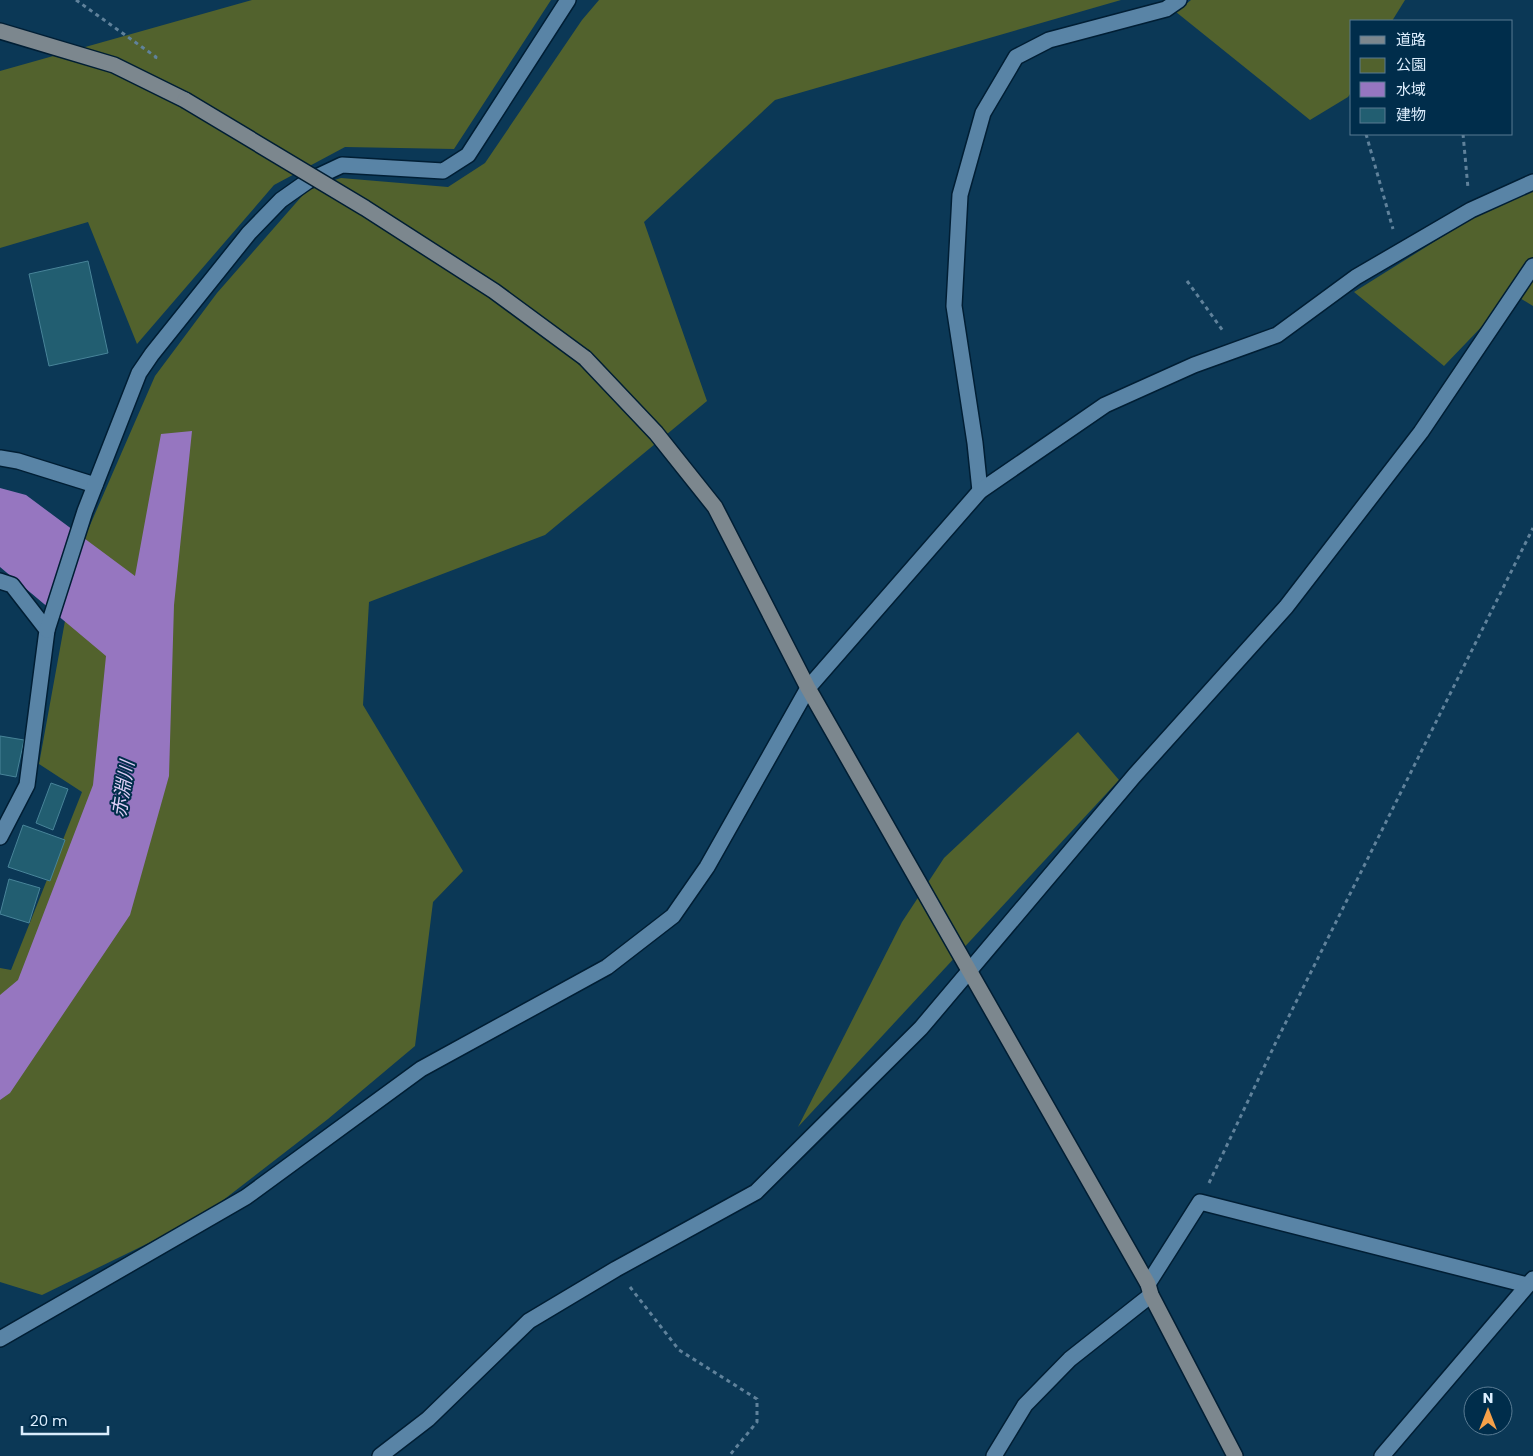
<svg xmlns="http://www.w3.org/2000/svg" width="1533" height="1456" font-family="Poppins,'Noto Sans JP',sans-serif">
<rect width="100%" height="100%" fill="#0b3856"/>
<g fill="#52622d">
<path d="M252,0h299l-97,149 -109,-2 -71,38 -137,159 -49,-122 -88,26v-177z"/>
<path d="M599,0h522l-346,100 -131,122 63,179 -162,134 -176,67 -6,103 100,166 -30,31 -18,144 -87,73 -128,99 -158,77 -42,-13v-314l11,2 71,-178 -43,-28 38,-209 78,-179 62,-83 92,-105 32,-10 107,9 37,-24 97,-143z"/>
<path d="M1191,0h214l-13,21h-40v70l-4,6 -38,23 -134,-108z"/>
<path d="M1533,191v115l-20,-12 -69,72 -90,-74 142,-89z"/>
<path d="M1078,732l41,48 -321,347 104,-205 42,-64z"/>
</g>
<path fill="#9676c0" d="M192,431l-18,174 -5,171 -39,139 -120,178 -10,7v-105l18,-15 75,-195 13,-129 -106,-89v-79l26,7 109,81 26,-142z"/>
<g fill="#225e71" stroke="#488499">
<path d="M88,261l20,92 -59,13 -20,-92z"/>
<path d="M0,736l24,4 -8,37 -16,-3z"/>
<path d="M51,783l17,6 -15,41 -17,-7z"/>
<path d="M23,825l42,15 -15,41 -42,-14z"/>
<path d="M9,879l31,9 -11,35 -29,-9z"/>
</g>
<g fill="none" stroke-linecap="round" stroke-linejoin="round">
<defs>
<g id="street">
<path d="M0,458l18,3 77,24"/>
<path d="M980,491l-5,-48 -21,-137 6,-111 23,-82 33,-56 33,-17 117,-31 13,-9"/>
<path d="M0,581l12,4 35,45 -20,155 -27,52"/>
<path d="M47,630l38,-119 54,-138 13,-19 97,-121 32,-33 27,-19 34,-16 101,6 25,-16 100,-155"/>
<path d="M1148,1284l52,-82 327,83"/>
<path d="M0,1339l246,-142 175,-128 186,-102 66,-51 34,-49 101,-179 172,-197 125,-86 89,-40 83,-30 79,-58 115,-67 62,-28"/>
<path d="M380,1456l48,-37 101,-98 87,-52 140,-77 165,-164 213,-252 152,-169 135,-175 112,-166"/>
<path d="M994,1456l31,-51 45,-46 81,-64"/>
<path d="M1382,1456l151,-177"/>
</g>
<g id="secondary">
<path d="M0,31l114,34 71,35"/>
<path d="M585,358l71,75 59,74 93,181 340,596 3,11 84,161"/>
</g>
</defs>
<use href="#street" stroke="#001e34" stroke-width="18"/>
<use href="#secondary" stroke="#001e34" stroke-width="18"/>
<g stroke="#60829b" stroke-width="3" stroke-dasharray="4 4" stroke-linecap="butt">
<path d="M76,0l80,57 -1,3"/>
<path d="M1366,134l27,95"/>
<path d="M1463,134l5,54"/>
<path d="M1187,281l36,50"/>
<path d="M1209,1183l67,-141 257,-514"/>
<path d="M630,1287l49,63 78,49v23l-28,34"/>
</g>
<use href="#street" stroke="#5984a6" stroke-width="15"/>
<use href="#secondary" stroke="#7c878e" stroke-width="15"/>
<defs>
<path id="secondary-bridge" d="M185,100l180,108 129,83 91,67"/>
</defs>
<use href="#secondary-bridge" stroke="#001e34" stroke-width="18" stroke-linecap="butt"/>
<use href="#secondary-bridge" stroke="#7c878e" stroke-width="15"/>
</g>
<g text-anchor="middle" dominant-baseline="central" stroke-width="4" stroke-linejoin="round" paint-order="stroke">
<g font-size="19" font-style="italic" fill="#decef6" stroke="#002d4b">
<text transform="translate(123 789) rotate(-81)">赤淵川</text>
</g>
</g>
<rect x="1350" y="20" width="162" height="115" fill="#002d4b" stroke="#587a92"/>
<rect x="1360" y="36" width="25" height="8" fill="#7c878e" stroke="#587a92"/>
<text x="1396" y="45" font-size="15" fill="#dbedfd">道路</text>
<rect x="1360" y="58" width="25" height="15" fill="#52622d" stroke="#587a92"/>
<text x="1396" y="70" font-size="15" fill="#dbedfd">公園</text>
<rect x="1360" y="82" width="25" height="15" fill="#9676c0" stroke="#587a92"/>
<text x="1396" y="95" font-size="15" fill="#dbedfd">水域</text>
<rect x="1360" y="108" width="25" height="15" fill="#225e71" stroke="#587a92"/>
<text x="1396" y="120" font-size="15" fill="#dbedfd">建物</text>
<g transform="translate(1488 1411)"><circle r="24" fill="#002d4b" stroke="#587a92"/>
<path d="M0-4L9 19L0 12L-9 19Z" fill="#f7a149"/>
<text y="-8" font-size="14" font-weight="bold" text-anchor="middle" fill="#dbedfd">N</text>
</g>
<path d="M22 1426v8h86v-8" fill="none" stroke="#dbedfd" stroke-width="2.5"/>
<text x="30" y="1426" font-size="15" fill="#dbedfd" stroke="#002d4b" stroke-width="4" paint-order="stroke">20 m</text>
</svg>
